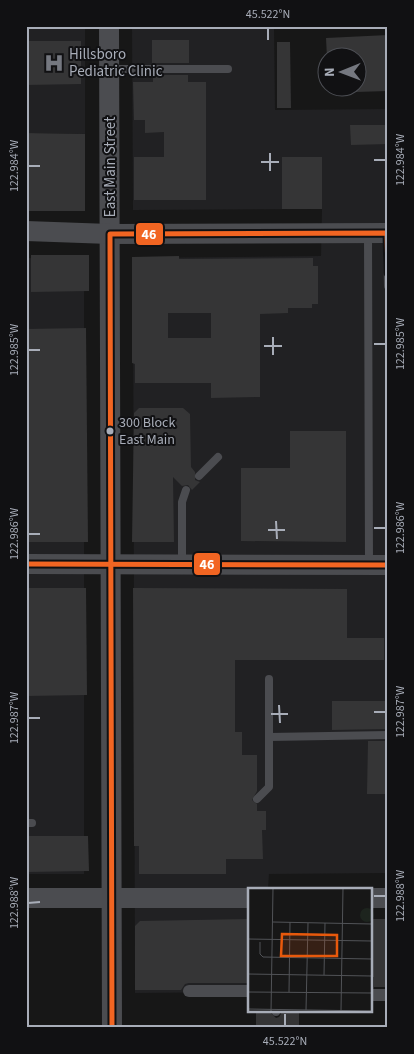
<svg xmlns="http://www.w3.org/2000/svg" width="414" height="1054" font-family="'Source Sans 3',sans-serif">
<rect width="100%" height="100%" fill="#171717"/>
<g fill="#212123">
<path d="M26,26h59v108l-59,-1z"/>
<path d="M132,26h142l1,84 113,-1v764l-119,1 -1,15h-19v103l-114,1 -2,-735 188,-2 1,-47 -189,1z"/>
<path d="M26,258l58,1v615h-58z"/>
</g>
<g fill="#353536" fill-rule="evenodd">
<path d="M388,35v56l-32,1v-34h-29l-1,-20z"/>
<rect x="152" y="40" width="37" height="23"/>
<path d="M26,41h55v43l-55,1z"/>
<path d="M277,42h13l1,66h-14z"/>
<path d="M153,75h35v7h18v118h-72v-43h30v-25l-19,1v-13h-11l-1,-38h20z"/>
<path d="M350,125h38v19l-37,1z"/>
<path d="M26,133l59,1v77h-59z"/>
<rect x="282" y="157" width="40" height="52"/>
<path d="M31,255h58v36l-58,1z"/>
<path d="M179,256v3l134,-1v8h5v38h-6v4h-24v5l-28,1v83l-49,1v-15h-76v-19l-3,-1v-106zM168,313h43v25h-43z"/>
<path d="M86,328l2,214h-62v-213z"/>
<path d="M139,408h44l7,6 1,53 4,5v8l5,2 -8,8 -4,-5 -6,1 -9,-9 1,65h-42l2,-129z"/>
<path d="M290,431h56v111l-105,-1v-73h49z"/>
<path d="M26,588h60l1,107 -61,1z"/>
<path d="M133,588l214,1v49h37v22h-149v72h7v23h15v36l-5,9 5,4v7h9v19h-4l1,29h-37v15h-87v-28h-5z"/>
<path d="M332,701h56v28l-56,1z"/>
<path d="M368,741h20v53h-21z"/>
<path d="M26,836h62l1,35 -63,1z"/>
<path d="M249,919v64h-60l-4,1 -4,6h-46v-64l5,-5z"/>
<path d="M373,919h15v68h-14v-10h-4v-57z"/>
<path d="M256,1012h14l6,6 3,-1 3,-5h17v16h-43z"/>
</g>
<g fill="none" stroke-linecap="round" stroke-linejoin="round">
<g stroke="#4b4c50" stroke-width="8">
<path d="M110,69h118"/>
<path d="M387,233l1,53"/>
<path d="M368,235l1,328"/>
<path d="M199,476l19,-19"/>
<path d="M182,564v-62l4,-12"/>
<path d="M269,737l119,-2"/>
<path d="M257,799l12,-12v-108"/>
<path d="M26,823h6"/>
<path d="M276,1012v-2"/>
</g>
<g stroke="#4b4c50" stroke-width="12">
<path d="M189,991h60"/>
<path d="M370,995h18"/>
</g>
<g stroke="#4b4c50" stroke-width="20">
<path d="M109,26l3,1002"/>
<path d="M26,231l84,3 278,-1"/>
<path d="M26,564l362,1"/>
<path d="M26,898h223"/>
<path d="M370,898h18"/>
</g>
<defs>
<g id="bus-1">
<path d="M26,564l362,1"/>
<path d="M112,1028l-2,-794 277,-1 1,40"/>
</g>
</defs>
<use href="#bus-1" stroke="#111113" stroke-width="9"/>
<use href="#bus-1" stroke="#f26522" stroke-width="5"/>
</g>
<path fill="none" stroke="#a8adb8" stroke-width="2" d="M268,28v12M270,153v18M374,160h12M261,162h18M28,166h12M273,337v18M374,344h12M264,346h18M28,350h12M276,521l1,18M374,528h12M268,530h17M28,534h12M279,705l1,18M374,712h12M271,714h17M28,718h12M374,896h12M28,903l12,-1M285,1014v12"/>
<defs>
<symbol id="hospital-bare" viewBox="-9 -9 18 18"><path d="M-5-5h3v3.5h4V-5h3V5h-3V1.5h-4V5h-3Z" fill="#757880" stroke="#111113" stroke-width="2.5" paint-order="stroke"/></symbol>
</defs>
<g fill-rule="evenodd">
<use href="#hospital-bare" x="40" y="49" width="28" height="28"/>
</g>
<circle fill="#a8adb8" stroke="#111113" stroke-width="2" cx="110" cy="431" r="4.5"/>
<g text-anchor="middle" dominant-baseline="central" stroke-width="4" stroke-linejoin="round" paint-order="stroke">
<g font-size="14" fill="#a8adb8" stroke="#111113" text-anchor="start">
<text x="119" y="423">300 Block<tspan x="119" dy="17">East Main</tspan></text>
</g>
<g font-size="15" fill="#a8adb8" stroke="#111113" text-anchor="start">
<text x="69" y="54">Hillsboro<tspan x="69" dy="17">Pediatric Clinic</tspan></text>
</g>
<g font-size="15" fill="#a8adb8" stroke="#111113">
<text transform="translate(110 167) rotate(-90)">East Main Street</text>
</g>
</g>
<g transform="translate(248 888)">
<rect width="124" height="124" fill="#171717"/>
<path d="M112 27a7 7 0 1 1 14 0a7 7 0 1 1-14 0Z" fill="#1d241e"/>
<path fill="none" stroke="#515357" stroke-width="1" d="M25,34l99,2M0,51l124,2M12,54v12l3,3 109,2M0,86l124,2M76,87l1,-52M0,104l124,1M41,104l1,-70M0,121l124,2M58,122l2,-87M93,122l2,-122M23,124l2,-124"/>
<path fill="#e8590c" fill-opacity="0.15" stroke="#e8590c" stroke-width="2.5" d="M34,46l55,1v21h-56z"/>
<rect width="124" height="124" fill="none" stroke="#a8adb8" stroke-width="2.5"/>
</g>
<g stroke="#111113" stroke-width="2">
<rect x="135" y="222" width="29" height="24" rx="5" fill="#f26522"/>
<rect x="193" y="552" width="28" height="24" rx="5" fill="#f26522"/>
</g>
<g font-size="14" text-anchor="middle" font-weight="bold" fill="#fff">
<text x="149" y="239">46</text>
<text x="207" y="569">46</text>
</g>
<rect width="414" height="1054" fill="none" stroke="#111113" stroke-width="55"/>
<g transform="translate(342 72) rotate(269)"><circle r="24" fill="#111113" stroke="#4d4f55"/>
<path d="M0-4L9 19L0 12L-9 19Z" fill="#757880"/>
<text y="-8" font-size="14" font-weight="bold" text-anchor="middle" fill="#a8adb8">N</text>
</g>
<rect x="28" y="28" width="358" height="998" fill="none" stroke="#a8adb8" stroke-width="2"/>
<g font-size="12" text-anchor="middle" fill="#a8adb8">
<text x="268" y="18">45.522°N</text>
<text transform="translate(400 160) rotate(-90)" y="4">122.984°W</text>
<text transform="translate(14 166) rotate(-90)" y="4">122.984°W</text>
<text transform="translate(400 344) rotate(-90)" y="4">122.985°W</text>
<text transform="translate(14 350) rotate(-90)" y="4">122.985°W</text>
<text transform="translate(400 528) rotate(-90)" y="4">122.986°W</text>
<text transform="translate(14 534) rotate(-90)" y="4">122.986°W</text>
<text transform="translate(400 712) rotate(-90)" y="4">122.987°W</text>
<text transform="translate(14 718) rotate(-90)" y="4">122.987°W</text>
<text transform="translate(400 896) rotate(-90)" y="4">122.988°W</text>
<text transform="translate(14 903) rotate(-90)" y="4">122.988°W</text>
<text x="285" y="1045">45.522°N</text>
</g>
</svg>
